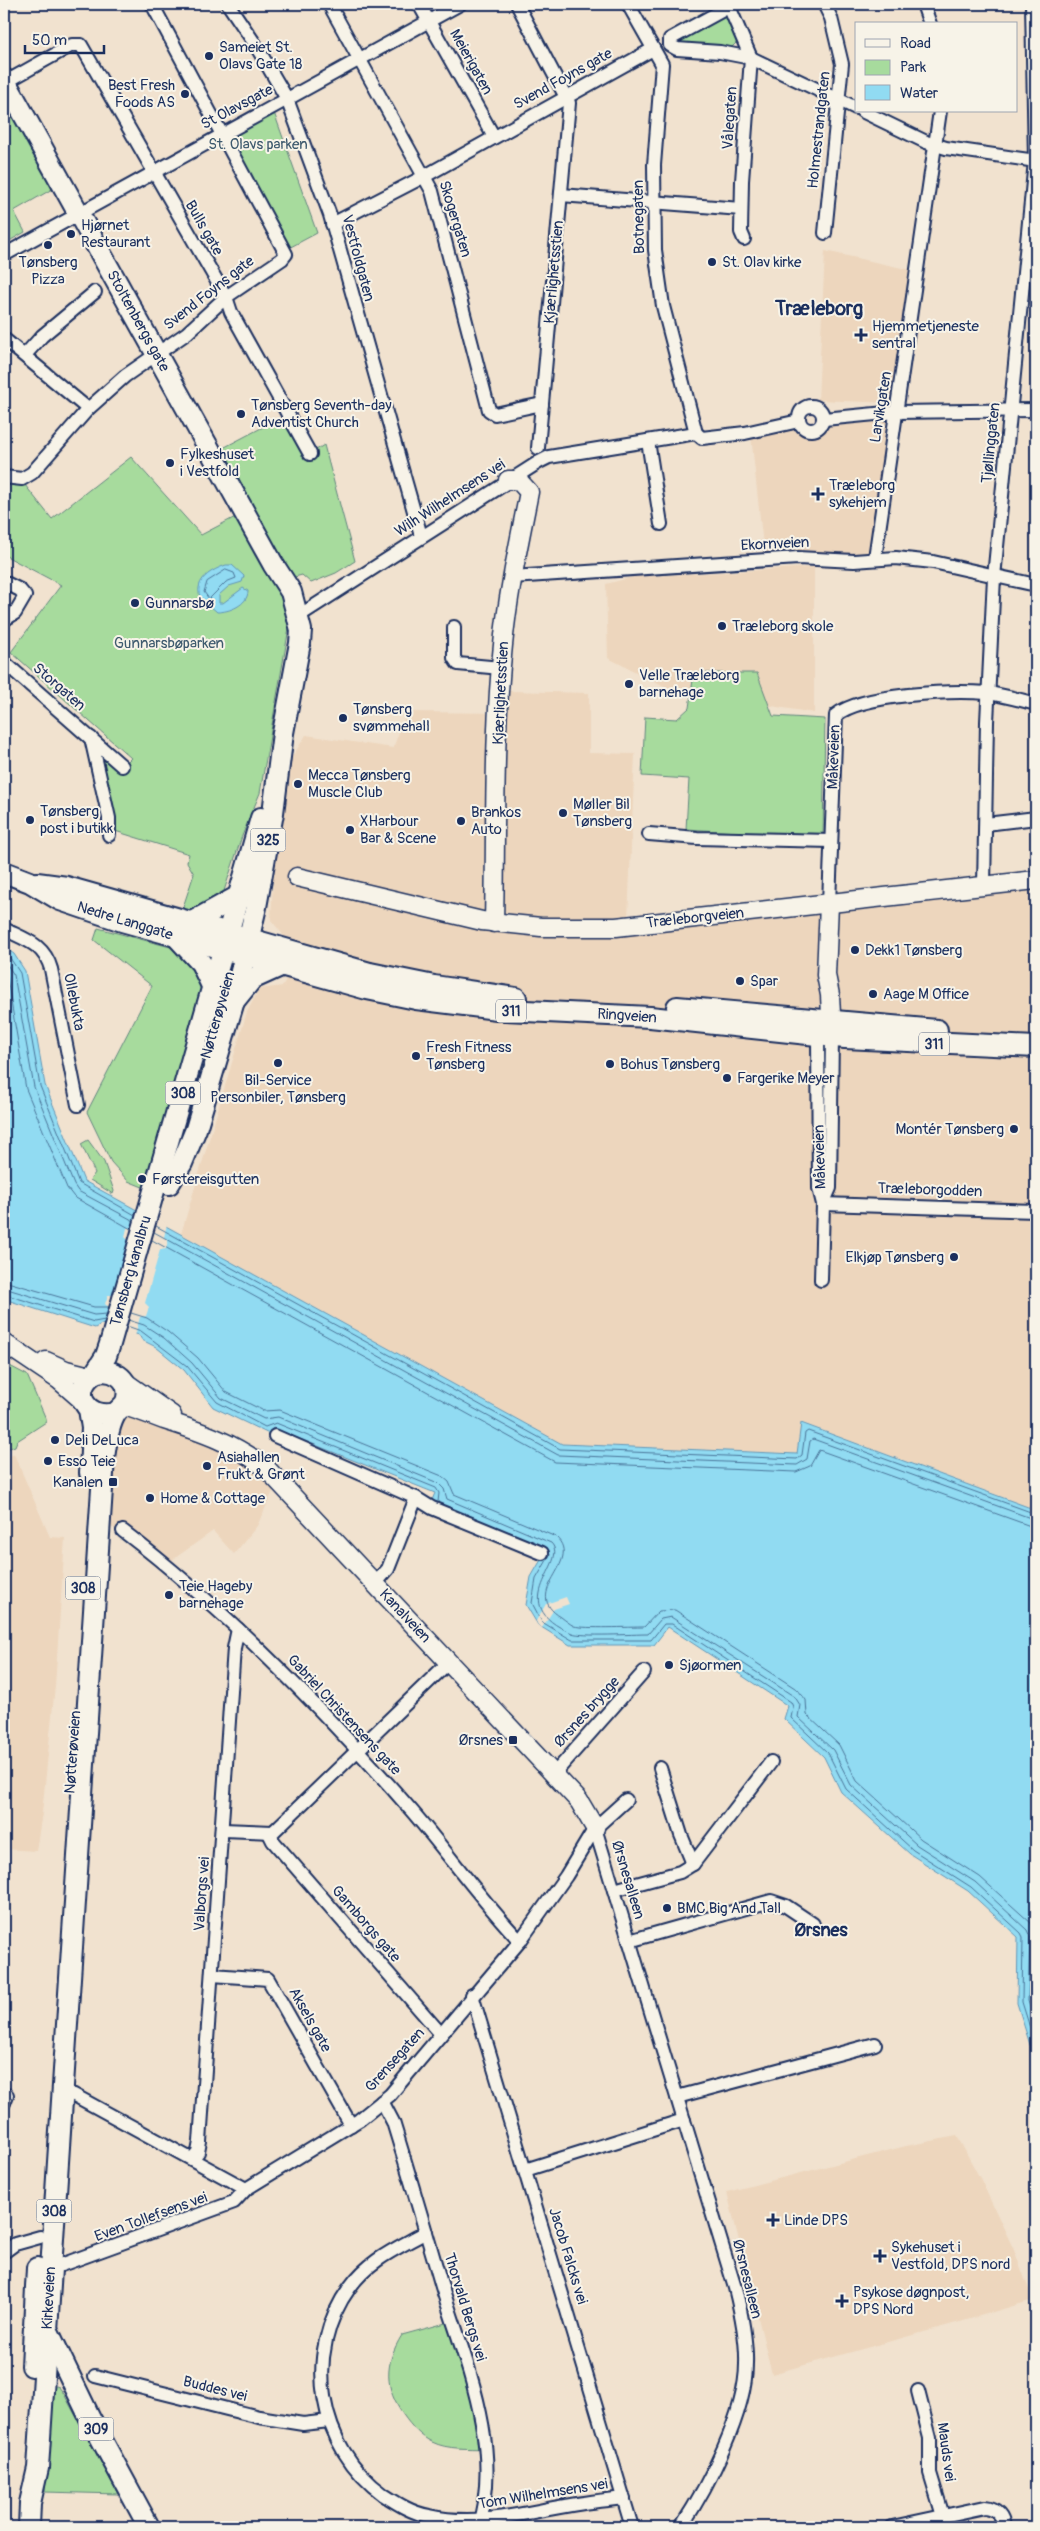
<svg xmlns="http://www.w3.org/2000/svg" width="1040" height="2531" font-family="Pangolin,sans-serif">
<rect width="100%" height="100%" fill="#f1e2cf"/>
<filter id="ink" filterUnits="userSpaceOnUse"><feTurbulence type="fractalNoise" baseFrequency=".02" numOctaves="2"/><feDisplacementMap in="SourceGraphic" scale="10" xChannelSelector="R" yChannelSelector="G"/><feConvolveMatrix kernelMatrix="1 2 1 2 8 2 1 2 1" color-interpolation-filters="sRGB"/></filter>
<g filter="url(#ink)">
<g fill="#edd6bd">
<path d="M825,251l86,19 -19,133 -74,-3z"/>
<path d="M891,417l-22,136 -105,2 -13,-120z"/>
<path d="M814,567v146l-142,-23 -64,-32 -2,-74 27,-7z"/>
<path d="M509,691l80,2v60l46,1 -7,165 408,-32v623l-234,-87 -5,31 -235,-10 -381,-210 66,-222 12,-23 24,-3 2,-5 7,-35 -21,-26 3,-62 18,-101 14,-22 87,13 14,-36 101,1z"/>
<path d="M129,1417l110,38 36,32 -18,39 -23,28 -21,-23 -45,32 -26,-20 -35,-18 5,-24 2,-28 -4,-17 5,-20 8,-16z"/>
<path d="M14,1454l36,83 15,1 -10,148 -13,127 -6,38 -32,-2v-391z"/>
<path d="M957,2136l24,44 33,70 19,50 -73,22 -188,52 -45,-182 179,-46z"/>
</g>
<g fill="#a7db9d" stroke="#61857e">
<path d="M726,14l11,28 -5,5 -48,-3 -4,-3v-3z"/>
<path d="M4,100l50,88 -40,23 11,21 -21,12z"/>
<path d="M272,107l45,126 -32,17 -61,-117z"/>
<path d="M284,416l24,39 16,-10 31,116 -19,12 -25,10 -9,-8 -11,3 -68,-130z"/>
<path d="M131,457l70,78 42,-22 36,71 11,38 -30,171 -18,43 -19,58 -32,19 -9,-3 12,-36 -7,-12 2,-8 -74,-23 -14,-72 7,1 10,11 13,-13 -120,-106 50,-67 -57,-30v-76l17,1 31,39z"/>
<path d="M694,673h63l16,43 52,3 -2,118 -137,-8 3,-50 -47,-3 3,-59 32,2 12,-11z"/>
<path d="M98,928l80,21 13,14 10,18 2,21 -53,188 -22,-9 -17,-19 -24,-50 65,-126 -58,-46z"/>
<path d="M88,1140l16,22 10,29 -1,3 -23,-14 5,-7 -14,-29z"/>
<path d="M4,1363l23,12 19,44v3l-29,19 -2,5 -11,4z"/>
<path d="M453,2321l32,128c-17,-1 -37,1 -53,-7 -11,-5 -21,-16 -28,-26 -20,-28 -20,-52 -2,-81z"/>
<path d="M50,2384l9,3 5,7 54,100 -73,-2z"/>
</g>
<g fill="#91dbf2" stroke="#6296b7">
<path d="M226,565h6l12,11 -2,6 -13,4 -10,9v8h4l20,-15 5,3c0,14 -19,21 -31,21l-17,-15c-6,-18 12,-27 26,-32z"/>
<path d="M4,947l10,7 11,17 20,114 39,96 478,263 235,10 4,-31 235,87v554l-19,-61 1,-66 -50,-46 -58,-37 -69,-62 -17,-35 -40,-38 4,-13 -120,-79 -14,18h-84l-32,-20 -12,-20 5,-28 14,-24 -115,-48 5,-12 -162,-65 -4,6 -56,-27 -29,-37 -28,-23 -14,-7 -3,-5 -38,-11 -6,4 -91,-29z"/>
</g>
<g fill="#f1e2cf">
<path d="M139,1208l28,16 -3,13 4,3 -2,9 -6,1 -15,53 4,4 -3,9 -6,1 -5,19 -31,-8 6,-20 -5,-4 3,-9h6l15,-54 -4,-4 2,-9 6,-1z"/>
<path d="M566,1597l3,7 -15,5 -12,19 -4,-3 -2,-4 10,-17z"/>
</g>
<g fill="none" stroke-linecap="round" stroke-linejoin="round">
<g stroke="#4a7499" stroke-width="1">
<path d="M226,570l8,3 2,5 -10,4 -17,17 -5,-7 3,-10z"/>
<path d="M4,953l6,5 10,15 20,113 39,97 56,32"/>
<path d="M4,960l10,15 20,112 40,98 4,6 56,30"/>
<path d="M4,972l3,6 19,111 41,99 7,9 57,32"/>
<path d="M156,1226l404,223 237,10 5,-4 3,-22 3,-2 228,83"/>
<path d="M154,1232l404,223 239,10 10,-6 3,-18 3,-2 223,81"/>
<path d="M152,1240l403,222 241,10 14,-6 9,-16 217,78"/>
<path d="M4,1281l90,26h15"/>
<path d="M4,1288l90,27 13,-1"/>
<path d="M4,1294l90,28 11,-2"/>
<path d="M131,1313l16,5 21,14 30,26 28,34 38,19 16,-1 162,66 7,6 5,12 102,43c28,26 -37,55 5,80 4,3 9,7 13,9 11,3 56,1 70,1l15,-16 16,-1 123,80 8,10 1,15 32,30 18,36 64,58 59,38 51,46 5,9"/>
<path d="M128,1320l16,5 20,13 28,25 29,35 43,21 14,-2 160,66 6,6 3,10 104,44c20,20 -50,61 21,90 9,4 62,1 76,1l13,-15 10,-2 124,80 5,8 -2,12 35,33 18,35 66,60 58,37 52,48 3,7 -2,64 8,25"/>
<path d="M127,1326l14,5 46,35 30,36 48,25 11,-4 160,65 3,5 -1,9"/>
<path d="M548,1549l2,6 -14,24 -4,24 10,19 30,18h79l13,-16h8l119,78 2,5 -2,11 37,35 18,36 67,61 58,37 50,46 2,4 -1,65 14,45"/>
</g>
<defs>
<g id="street">
<path d="M228,4l27,40 32,55 43,116 91,321"/>
<path d="M329,4l103,187 57,219 6,4 47,-10"/>
<path d="M419,4l75,133"/>
<path d="M517,4l52,99 -31,345"/>
<path d="M628,4l34,60 -8,101 1,85 8,56 33,127"/>
<path d="M728,4l23,54 -9,123 -1,51 3,7"/>
<path d="M734,4l-64,35v6l7,4 43,3 31,6 105,50"/>
<path d="M824,4l7,14 11,46 -17,169"/>
<path d="M923,4l7,20"/>
<path d="M6,82l66,-37h9l145,252 5,15 79,142"/>
<path d="M862,111l64,31 20,6 90,13"/>
<path d="M561,195l180,14"/>
<path d="M332,224l93,-48 228,-127"/>
<path d="M4,255l456,-251"/>
<path d="M4,339l84,70"/>
<path d="M25,355l17,-19 53,-44"/>
<circle cx="811" cy="418" r="12"/>
<path d="M824,419l72,-7 140,-2"/>
<path d="M648,441l13,83"/>
<path d="M4,477l18,2 10,-6 56,-64 37,-33 62,-43 39,-36 56,-38 4,-5 -134,-250"/>
<path d="M875,558l65,-447"/>
<path d="M512,577l286,-19 56,3 42,-3 37,4 103,23"/>
<path d="M4,582l16,8 5,6 -10,17 -11,7"/>
<path d="M294,619l245,-157 10,-5 147,-24 6,5 43,-5 54,-12"/>
<path d="M454,627v31l4,6 43,4"/>
<path d="M4,662l118,104"/>
<path d="M91,738l18,80v17"/>
<path d="M986,824l50,-6"/>
<path d="M649,834l48,4 134,3"/>
<path d="M984,886l3,-164 7,-145 41,-416 -3,-157"/>
<path d="M829,904l7,-189c26,-21 117,-25 151,-22 17,2 33,7 49,11"/>
<path d="M4,929c22,11 40,15 47,40l27,136"/>
<path d="M818,1036l1,152 4,16 -2,76"/>
<path d="M823,1204l213,7"/>
<path d="M823,1204l7,-16 2,-151"/>
<path d="M275,1436l141,62 16,10 110,45"/>
<path d="M123,1531c106,81 201,179 288,279 37,43 70,90 109,131"/>
<path d="M375,1584l13,-15 28,-71"/>
<path d="M660,1768l21,67 12,29"/>
<path d="M554,1774l90,-102"/>
<path d="M595,1828l140,460c6,24 12,51 11,76 0,49 -38,122 -65,163"/>
<path d="M223,1830l50,2 176,-170"/>
<path d="M269,1833l4,8 168,193"/>
<path d="M614,1890l66,-18 13,-8 78,-102"/>
<path d="M629,1941l142,-40 15,5 27,18"/>
<path d="M212,1975l56,4 83,146"/>
<path d="M472,1995l160,532"/>
<path d="M62,2093l12,2 172,94"/>
<path d="M677,2097l198,-53"/>
<path d="M382,2101l11,21c17,55 33,110 49,165 23,74 62,163 36,240"/>
<path d="M4,2103l3,-8"/>
<path d="M192,2159l6,-7 2,-10 34,-494 4,-19"/>
<path d="M525,2170l159,-50"/>
<path d="M426,2232c-28,16 -56,27 -76,55 -48,66 -32,161 34,208 14,9 28,18 45,21 49,11 93,-3 142,-11 17,-3 35,-5 53,-7"/>
<path d="M4,2252l11,-8 25,-7"/>
<path d="M61,2265l173,-63 12,-13 113,-69 31,-25 130,-154 46,-65 29,-48 31,-28"/>
<path d="M95,2376l164,41 44,7 26,-3"/>
<path d="M918,2391l12,47v35l13,43"/>
<path d="M892,2527l93,-20c12,1 18,9 19,20"/>
</g>
<g id="secondary">
<path d="M297,877l185,44 59,6h75l420,-47"/>
<path d="M829,904l-3,71 4,20 2,39"/>
<path d="M494,923c2,-92 -1,-186 9,-278 5,-52 16,-102 26,-153l-11,-12h-10"/>
<path d="M4,1343l55,37 24,21"/>
<path d="M46,1361l20,9 24,6"/>
<path d="M125,1382l47,33"/>
<path d="M124,1406c14,4 27,9 40,14 38,12 73,24 103,49l312,332 16,27"/>
</g>
<g id="primary">
<path d="M4,79l269,485 18,28 10,38 -1,13 -17,90 -10,80 -17,94 -22,94 -38,128 -14,34 -13,21"/>
<path d="M4,872l26,10 30,18 62,21 245,68 49,10 89,11 145,7 195,21 191,9"/>
<path d="M37,883l30,4 303,86 64,13 82,12"/>
<path d="M192,922l45,-25"/>
<path d="M177,937l24,26 12,25"/>
<path d="M235,1000l17,-21 31,-14"/>
<path d="M677,1007l260,23"/>
<path d="M95,1373l11,-17 4,-12 151,-526"/>
<path d="M89,1409l3,19 -2,45"/>
<path d="M48,2331l42,87 59,109"/>
<path d="M32,2366l5,-98"/>
<path d="M29,2527l1,-24 8,-35 66,-1010c2,-14 4,-33 12,-45 4,-6 10,-7 11,-15 4,-20 -16,-31 -32,-25 -26,17 -10,48 21,40"/>
</g>
</defs>
<use href="#street" stroke="#1b2f5e" stroke-width="16"/>
<use href="#secondary" stroke="#1b2f5e" stroke-width="21"/>
<use href="#primary" stroke="#1b2f5e" stroke-width="24"/>
<use href="#street" stroke="#f7f3e8" stroke-width="12"/>
<use href="#secondary" stroke="#f7f3e8" stroke-width="18"/>
<use href="#primary" stroke="#f7f3e8" stroke-width="20"/>
</g>
</g>
<g fill="#1b2f5e" stroke="#f7f3e8" stroke-width="2">
<circle cx="209" cy="56" r="5"/>
<circle cx="185" cy="94" r="5"/>
<circle cx="71" cy="234" r="5"/>
<circle cx="48" cy="245" r="5"/>
<circle cx="712" cy="262" r="5"/>
<path d="M858.5 327.5h5v5h5v5h-5v5h-5v-5h-5v-5h5z"/>
<circle cx="241" cy="414" r="5"/>
<circle cx="170" cy="463" r="5"/>
<path d="M815.5 486.5h5v5h5v5h-5v5h-5v-5h-5v-5h5z"/>
<circle cx="135" cy="603" r="5"/>
<circle cx="722" cy="626" r="5"/>
<circle cx="629" cy="684" r="5"/>
<circle cx="343" cy="718" r="5"/>
<circle cx="298" cy="784" r="5"/>
<circle cx="563" cy="813" r="5"/>
<circle cx="30" cy="820" r="5"/>
<circle cx="461" cy="821" r="5"/>
<circle cx="350" cy="830" r="5"/>
<circle cx="855" cy="950" r="5"/>
<circle cx="740" cy="981" r="5"/>
<circle cx="873" cy="994" r="5"/>
<circle cx="416" cy="1056" r="5"/>
<circle cx="278" cy="1063" r="5"/>
<circle cx="610" cy="1064" r="5"/>
<circle cx="727" cy="1078" r="5"/>
<circle cx="1014" cy="1129" r="5"/>
<circle cx="142" cy="1179" r="5"/>
<circle cx="954" cy="1257" r="5"/>
<circle cx="55" cy="1440" r="5"/>
<circle cx="48" cy="1461" r="5"/>
<circle cx="207" cy="1466" r="5"/>
<rect x="108" y="1477" width="10" height="10" rx="2.5"/>
<circle cx="150" cy="1498" r="5"/>
<circle cx="169" cy="1595" r="5"/>
<circle cx="669" cy="1665" r="5"/>
<rect x="508" y="1735" width="10" height="10" rx="2.5"/>
<circle cx="667" cy="1908" r="5"/>
<path d="M770.5 2212.5h5v5h5v5h-5v5h-5v-5h-5v-5h5z"/>
<path d="M877.5 2248.5h5v5h5v5h-5v5h-5v-5h-5v-5h5z"/>
<path d="M839.5 2293.5h5v5h5v5h-5v5h-5v-5h-5v-5h5z"/>
</g>
<g text-anchor="middle" dominant-baseline="central" stroke-width="4" stroke-linejoin="round" paint-order="stroke">
<g fill="#f7f3e8" stroke="#5d6a87" stroke-width="1">
<rect x="250.5" y="828.5" width="35" height="23" rx="4"/>
<rect x="496" y="999.5" width="30" height="23" rx="4"/>
<rect x="919" y="1032.5" width="30" height="23" rx="4"/>
<rect x="165.5" y="1081.5" width="35" height="23" rx="4"/>
<rect x="65.5" y="1576.5" width="35" height="23" rx="4"/>
<rect x="36.5" y="2199.5" width="35" height="23" rx="4"/>
<rect x="78.5" y="2417.5" width="35" height="23" rx="4"/>
</g>
<g font-size="14" font-weight="bold" fill="#1b2f5e">
<text x="268" y="840">325</text>
<text x="511" y="1011">311</text>
<text x="934" y="1044">311</text>
<text x="183" y="1093">308</text>
<text x="83" y="1588">308</text>
<text x="54" y="2211">308</text>
<text x="96" y="2429">309</text>
</g>
<g font-size="15" fill="#1b2f5e" stroke="#f7f3e8" text-anchor="start">
<text x="219" y="47">Sameiet St.<tspan x="219" dy="17">Olavs Gate 18</tspan></text>
<text x="175" y="85" text-anchor="end">Best Fresh<tspan x="175" dy="17">Foods AS</tspan></text>
<text x="81" y="225">Hjørnet<tspan x="81" dy="17">Restaurant</tspan></text>
<text x="48" y="262" text-anchor="middle">Tønsberg<tspan x="48" dy="17">Pizza</tspan></text>
<text x="722" y="262">St. Olav kirke</text>
<text x="872" y="326">Hjemmetjeneste<tspan x="872" dy="17">sentral</tspan></text>
<text x="251" y="405">Tønsberg Seventh-day<tspan x="251" dy="17">Adventist Church</tspan></text>
<text x="180" y="454">Fylkeshuset<tspan x="180" dy="17">i Vestfold</tspan></text>
<text x="829" y="485">Træleborg<tspan x="829" dy="17">sykehjem</tspan></text>
<text x="145" y="603">Gunnarsbø</text>
<text x="732" y="626">Træleborg skole</text>
<text x="639" y="675">Velle Træleborg<tspan x="639" dy="17">barnehage</tspan></text>
<text x="353" y="709">Tønsberg<tspan x="353" dy="17">svømmehall</tspan></text>
<text x="308" y="775">Mecca Tønsberg<tspan x="308" dy="17">Muscle Club</tspan></text>
<text x="573" y="804">Møller Bil<tspan x="573" dy="17">Tønsberg</tspan></text>
<text x="40" y="811">Tønsberg<tspan x="40" dy="17">post i butikk</tspan></text>
<text x="471" y="812">Brankos<tspan x="471" dy="17">Auto</tspan></text>
<text x="360" y="821">XHarbour<tspan x="360" dy="17">Bar &amp; Scene</tspan></text>
<text x="865" y="950">Dekk1 Tønsberg</text>
<text x="750" y="981">Spar</text>
<text x="883" y="994">Aage M Office</text>
<text x="426" y="1047">Fresh Fitness<tspan x="426" dy="17">Tønsberg</tspan></text>
<text x="620" y="1064">Bohus Tønsberg</text>
<text x="737" y="1078">Fargerike Meyer</text>
<text x="278" y="1080" text-anchor="middle">Bil-Service<tspan x="278" dy="17">Personbiler, Tønsberg</tspan></text>
<text x="1004" y="1129" text-anchor="end">Montér Tønsberg</text>
<text x="152" y="1179">Førstereisgutten</text>
<text x="944" y="1257" text-anchor="end">Elkjøp Tønsberg</text>
<text x="65" y="1440">Deli DeLuca</text>
<text x="217" y="1457">Asiahallen<tspan x="217" dy="17">Frukt &amp; Grønt</tspan></text>
<text x="58" y="1461">Esso Teie</text>
<text x="103" y="1482" text-anchor="end">Kanalen</text>
<text x="160" y="1498">Home &amp; Cottage</text>
<text x="179" y="1586">Teie Hageby<tspan x="179" dy="17">barnehage</tspan></text>
<text x="679" y="1665">Sjøormen</text>
<text x="503" y="1740" text-anchor="end">Ørsnes</text>
<text x="677" y="1908">BMC Big And Tall</text>
<text x="784" y="2220">Linde DPS</text>
<text x="891" y="2247">Sykehuset i<tspan x="891" dy="17">Vestfold, DPS nord</tspan></text>
<text x="853" y="2292">Psykose døgnpost,<tspan x="853" dy="17">DPS Nord</tspan></text>
</g>
<g font-size="15" fill="#1b2f5e" stroke="#f7f3e8">
<text transform="translate(471 62) rotate(61)">Meierigaten</text>
<text transform="translate(563 79) rotate(-29)">Svend Foyns gate</text>
<text transform="translate(237 107) rotate(-28)">St Olavsgate</text>
<text transform="translate(730 118) rotate(-86)">Vålegaten</text>
<text transform="translate(819 130) rotate(-84)">Holmestrandgaten</text>
<text transform="translate(639 217) rotate(-91)">Botnegaten</text>
<text transform="translate(455 219) rotate(73)">Skogergaten</text>
<text transform="translate(204 228) rotate(60)">Bulls gate</text>
<text transform="translate(358 258) rotate(75)">Vestfoldgaten</text>
<text transform="translate(554 272) rotate(-85)">Kjærlighetsstien</text>
<text transform="translate(209 293) rotate(-38)">Svend Foyns gate</text>
<text transform="translate(138 321) rotate(61)">Stoltenbergs gate</text>
<text transform="translate(881 407) rotate(-81)">Larvikgaten</text>
<text transform="translate(991 443) rotate(-84)">Tjøllinggaten</text>
<text transform="translate(450 498) rotate(-33)">Wilh Wilhelmsens vei</text>
<text transform="translate(775 544) rotate(-3)">Ekornveien</text>
<text transform="translate(59 687) rotate(41)">Storgaten</text>
<text transform="translate(501 693) rotate(-87)">Kjærlighetsstien</text>
<text transform="translate(834 757) rotate(-88)">Måkeveien</text>
<text transform="translate(695 918) rotate(-6)">Træleborgveien</text>
<text transform="translate(125 921) rotate(17)">Nedre Langgate</text>
<text transform="translate(74 1002) rotate(79)">Ollebukta</text>
<text transform="translate(218 1015) rotate(-74)">Nøtterøyveien</text>
<text transform="translate(627 1016) rotate(4)">Ringveien</text>
<text transform="translate(820 1157) rotate(-92)">Måkeveien</text>
<text transform="translate(930 1190) rotate(2)">Træleborgodden</text>
<text transform="translate(131 1271) rotate(-74)">Tønsberg kanalbru</text>
<text transform="translate(405 1616) rotate(47)">Kanalveien</text>
<text transform="translate(587 1712) rotate(-48)">Ørsnes brygge</text>
<text transform="translate(344 1715) rotate(47)">Gabriel Christensens gate</text>
<text transform="translate(73 1752) rotate(-86)">Nøtterøveien</text>
<text transform="translate(628 1880) rotate(73)">Ørsnesalleen</text>
<text transform="translate(202 1894) rotate(-86)">Valborgs vei</text>
<text transform="translate(366 1924) rotate(49)">Gamborgs gate</text>
<text transform="translate(310 2020) rotate(61)">Aksels gate</text>
<text transform="translate(395 2060) rotate(-48)">Grensegaten</text>
<text transform="translate(151 2217) rotate(-20)">Even Tollefsens vei</text>
<text transform="translate(568 2256) rotate(73)">Jacob Falcks vei</text>
<text transform="translate(747 2279) rotate(76)">Ørsnesalleen</text>
<text transform="translate(49 2298) rotate(-87)">Kirkeveien</text>
<text transform="translate(465 2307) rotate(73)">Thorvald Bergs vei</text>
<text transform="translate(215 2389) rotate(14)">Buddes vei</text>
<text transform="translate(946 2452) rotate(82)">Mauds vei</text>
<text transform="translate(543 2494) rotate(-9)">Tom Wilhelmsens vei</text>
</g>
<g font-size="15" fill="#3e5a6e" stroke="#f7f3e8">
<text x="258" y="144">St. Olavs parken</text>
<text x="169" y="643">Gunnarsbøparken</text>
</g>
<g font-size="18" font-weight="bold" fill="#1b2f5e" stroke="#f7f3e8">
<text x="821" y="1930">Ørsnes</text>
</g>
<g font-size="20" font-weight="bold" fill="#1b2f5e" stroke="#f7f3e8">
<text x="819" y="308">Træleborg</text>
</g>
</g>
<rect width="1040" height="2531" fill="none" stroke="#f7f3e8" stroke-width="20"/>
<rect x="10" y="10" width="1020" height="2511" fill="none" stroke="#1b2f5e" stroke-width="2" filter="url(#ink)"/>
<rect x="855" y="22" width="162" height="90" fill="#f7f3e8" stroke="#9fa5b1"/>
<rect x="865" y="39" width="25" height="8" fill="#f7f3e8" stroke="#9fa5b1"/>
<text x="900" y="48" font-size="15" fill="#1b2f5e">Road</text>
<rect x="865" y="60" width="25" height="15" fill="#a7db9d" stroke="#9fa5b1"/>
<text x="900" y="72" font-size="15" fill="#1b2f5e">Park</text>
<rect x="865" y="85" width="25" height="15" fill="#91dbf2" stroke="#9fa5b1"/>
<text x="900" y="98" font-size="15" fill="#1b2f5e">Water</text>
<path d="M25 45v8h79v-8" fill="none" stroke="#1b2f5e" stroke-width="2.5"/>
<text x="32" y="45" font-size="15" fill="#1b2f5e" stroke="#f7f3e8" stroke-width="4" paint-order="stroke">50 m</text>
</svg>
